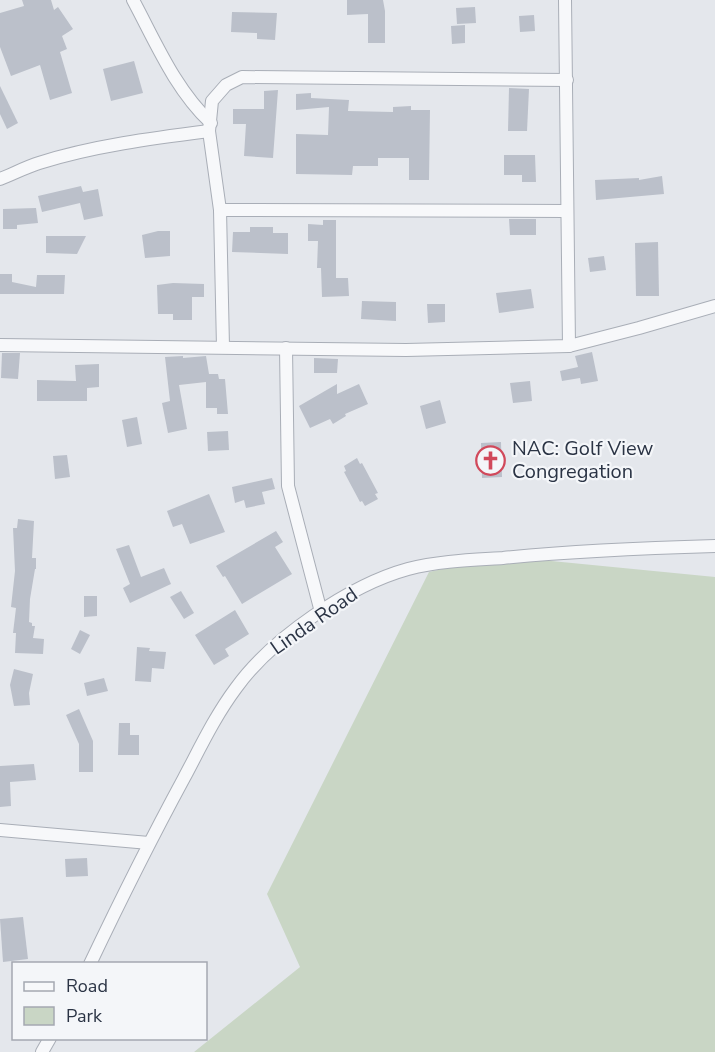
<svg xmlns="http://www.w3.org/2000/svg" width="715" height="1052" font-family="'Nunito Sans',sans-serif">
<rect width="100%" height="100%" fill="#e4e7ec"/>
<path fill="#c9d6c5" d="M500,556l215,21v475h-521l106,-85 -33,-73 162,-322z"/>
<g fill="#bbc0ca">
<path d="M22,0h29l3,10 4,-3 15,22 -11,7 5,13 -7,3 12,41 -22,7 -10,-35 -29,11 -11,-29v-34l24,-7z"/>
<path d="M347,0h36l2,11v32h-17v-29l-21,1z"/>
<path d="M475,7l1,16 -19,1 -1,-16z"/>
<path d="M232,12l45,1 -2,27 -18,-1v-6l-26,-1z"/>
<path d="M534,15l1,16 -15,1 -1,-16z"/>
<path d="M465,25v18l-13,1 -1,-18z"/>
<path d="M134,61l9,32 -32,8 -8,-32z"/>
<path d="M0,86l18,37 -11,6 -7,-15z"/>
<path d="M509,88l20,1 -2,42h-19z"/>
<path d="M278,90l-5,68 -29,-2 2,-32h-13v-15h31v-18z"/>
<path d="M311,93v5l38,2 -1,11 45,1v-5l18,-1v4h19l-1,70h-20v-22h-31v8h-25l-1,9 -56,-1v-40l32,1 1,-28 -33,3v-16z"/>
<path d="M504,155h31l1,27h-14v-7h-18z"/>
<path d="M662,176l2,18 -68,6 -1,-20 44,-2v2z"/>
<path d="M81,186l2,6 15,-3 5,27 -19,4 -4,-17 -38,9 -4,-16z"/>
<path d="M36,208l2,15 -21,2v4h-14v-20z"/>
<path d="M509,219h27v16h-26z"/>
<path d="M323,220h13v58h12l1,18 -27,1 -1,-29h-4l1,-27h-10v-17l15,1z"/>
<path d="M250,227h23v6h15v21l-56,-2 1,-20h17z"/>
<path d="M158,231h12v25l-25,2 -3,-23z"/>
<path d="M46,236h40l-9,18 -31,-1z"/>
<path d="M658,242l1,54h-23l-1,-53z"/>
<path d="M604,256l2,14 -16,2 -2,-14z"/>
<path d="M0,274h12v8l24,5 1,-12h28l-1,19h-64z"/>
<path d="M173,283l31,1v13h-12v23h-19v-6h-15l-1,-29z"/>
<path d="M531,289l3,19 -35,5 -3,-20z"/>
<path d="M362,301l34,1v19l-35,-2z"/>
<path d="M427,304h18v18l-17,1z"/>
<path d="M592,352l6,29 -17,3 -1,-6 -18,3 -2,-10 18,-4 -3,-11z"/>
<path d="M2,353h18l-2,26 -17,-1z"/>
<path d="M183,356v2l23,-2 3,18h9l1,5h6l3,35h-11v-6h-11v-26l-27,3 8,44 -19,4 -6,-30 8,-2 -5,-44z"/>
<path d="M314,358l24,1 -1,14h-23z"/>
<path d="M99,364v23l-12,1v13h-50v-21l39,1 -1,-16z"/>
<path d="M530,381l2,20 -19,2 -3,-20z"/>
<path d="M337,384v10l22,-10 9,20 -23,10 1,2 -13,8 -3,-5 -20,9 -11,-22z"/>
<path d="M440,400l6,23 -20,6 -6,-23z"/>
<path d="M137,417l5,27 -15,3 -5,-27z"/>
<path d="M228,431l1,19 -21,1 -1,-19z"/>
<path d="M501,442l1,35 -20,1 -1,-35z"/>
<path d="M67,455l3,22 -15,2 -2,-23z"/>
<path d="M357,458l3,6 2,-1 16,30 -3,1 3,5 -13,7 -3,-5 -2,1 -16,-30 2,-1 -2,-5z"/>
<path d="M272,478l3,11 -13,3 3,12 -19,4 -2,-8 -9,3 -3,-16z"/>
<path d="M209,494l16,38 -35,12 -8,-20 -9,3 -6,-16z"/>
<path d="M18,519l16,2 -2,37h4v11h-1l-5,30 -1,23 3,1v3h3l-2,12 11,1 -1,15 -28,-1 1,-20h-3l3,-25 -5,-1 4,-36 -2,-43h4z"/>
<path d="M276,531l7,11 -8,5 17,27 -50,30 -17,-28 -2,1 -7,-11z"/>
<path d="M129,545l12,32 23,-9 7,16 -41,19 -7,-15 7,-4 -14,-35z"/>
<path d="M181,591l13,22 -10,6 -14,-22z"/>
<path d="M84,596h13v20l-13,1z"/>
<path d="M235,610l14,24 -24,15 4,7 -15,9 -19,-30z"/>
<path d="M80,630l10,5 -10,19 -9,-5z"/>
<path d="M137,647l13,1 -1,3 17,1 -2,17 -12,-1 -1,14 -16,-1z"/>
<path d="M14,669l19,5 -4,19 1,12 -16,1 -4,-21z"/>
<path d="M104,678l4,13 -21,5 -3,-13z"/>
<path d="M79,709l14,32v31h-14v-28l-13,-29z"/>
<path d="M119,723h11v12h9v20h-21z"/>
<path d="M34,764l2,16 -26,2 1,24 -11,1v-41z"/>
<path d="M87,858l1,18 -22,1 -1,-18z"/>
<path d="M23,917l5,42 -25,3 -3,-43z"/>
</g>
<g fill="none" stroke-linecap="round" stroke-linejoin="round">
<defs>
<g id="street">
<path d="M133,0c23,43 42,89 78,123"/>
<path d="M0,179c13,-5 26,-12 39,-16 53,-17 115,-25 170,-32"/>
<path d="M220,210l346,1"/>
<path d="M0,345l406,5 163,-4 -4,-346"/>
<path d="M569,346l70,-18 76,-22"/>
<path d="M223,347l-3,-137 -11,-79 3,-30 14,-16 16,-8 325,3"/>
<path d="M286,348l2,138 33,126"/>
<path d="M0,830l149,13"/>
<path d="M90,964c30,-63 61,-125 94,-186 16,-30 31,-62 52,-90 36,-50 114,-103 172,-119 31,-8 64,-9 95,-11 70,-7 141,-10 212,-12"/>
<path d="M42,1052l8,-14"/>
</g>
</defs>
<use href="#street" stroke="#a9aeb7" stroke-width="14"/>
<use href="#street" stroke="#f7f8fa" stroke-width="12"/>
</g>
<defs>
<symbol id="church-ring" viewBox="-11 -11 22 22"><circle r="9.5" fill="#f4f6f9" stroke="#d1495b" stroke-width="1.5"/><path d="M-1.2-6h2.4v3.5h3.3v2.4h-3.3V6h-2.4V-.1h-3.3v-2.4h3.3Z" fill="#d1495b"/></symbol>
</defs>
<g fill-rule="evenodd">
<use href="#church-ring" x="474" y="444" width="33" height="33"/>
</g>
<g text-anchor="middle" dominant-baseline="central" stroke-width="4.5" stroke-linejoin="round" paint-order="stroke">
<g font-size="20" fill="#2b3445" stroke="#f4f6f9" text-anchor="start">
<text x="512" y="448">NAC: Golf View<tspan x="512" dy="23">Congregation</tspan></text>
</g>
<g font-size="20" fill="#2b3445" stroke="#f4f6f9">
<text transform="translate(314 621) rotate(-35)">Linda Road</text>
</g>
</g>
<rect x="12" y="962" width="195" height="78" fill="#f4f6f9" stroke="#a4a8b1" stroke-width="1.5"/>
<rect x="24" y="982" width="30" height="9" fill="#f7f8fa" stroke="#a4a8b1" stroke-width="1.5"/>
<text x="66" y="992" font-size="18" fill="#2b3445">Road</text>
<rect x="24" y="1007" width="30" height="18" fill="#c9d6c5" stroke="#a4a8b1" stroke-width="1.5"/>
<text x="66" y="1022" font-size="18" fill="#2b3445">Park</text>
</svg>
